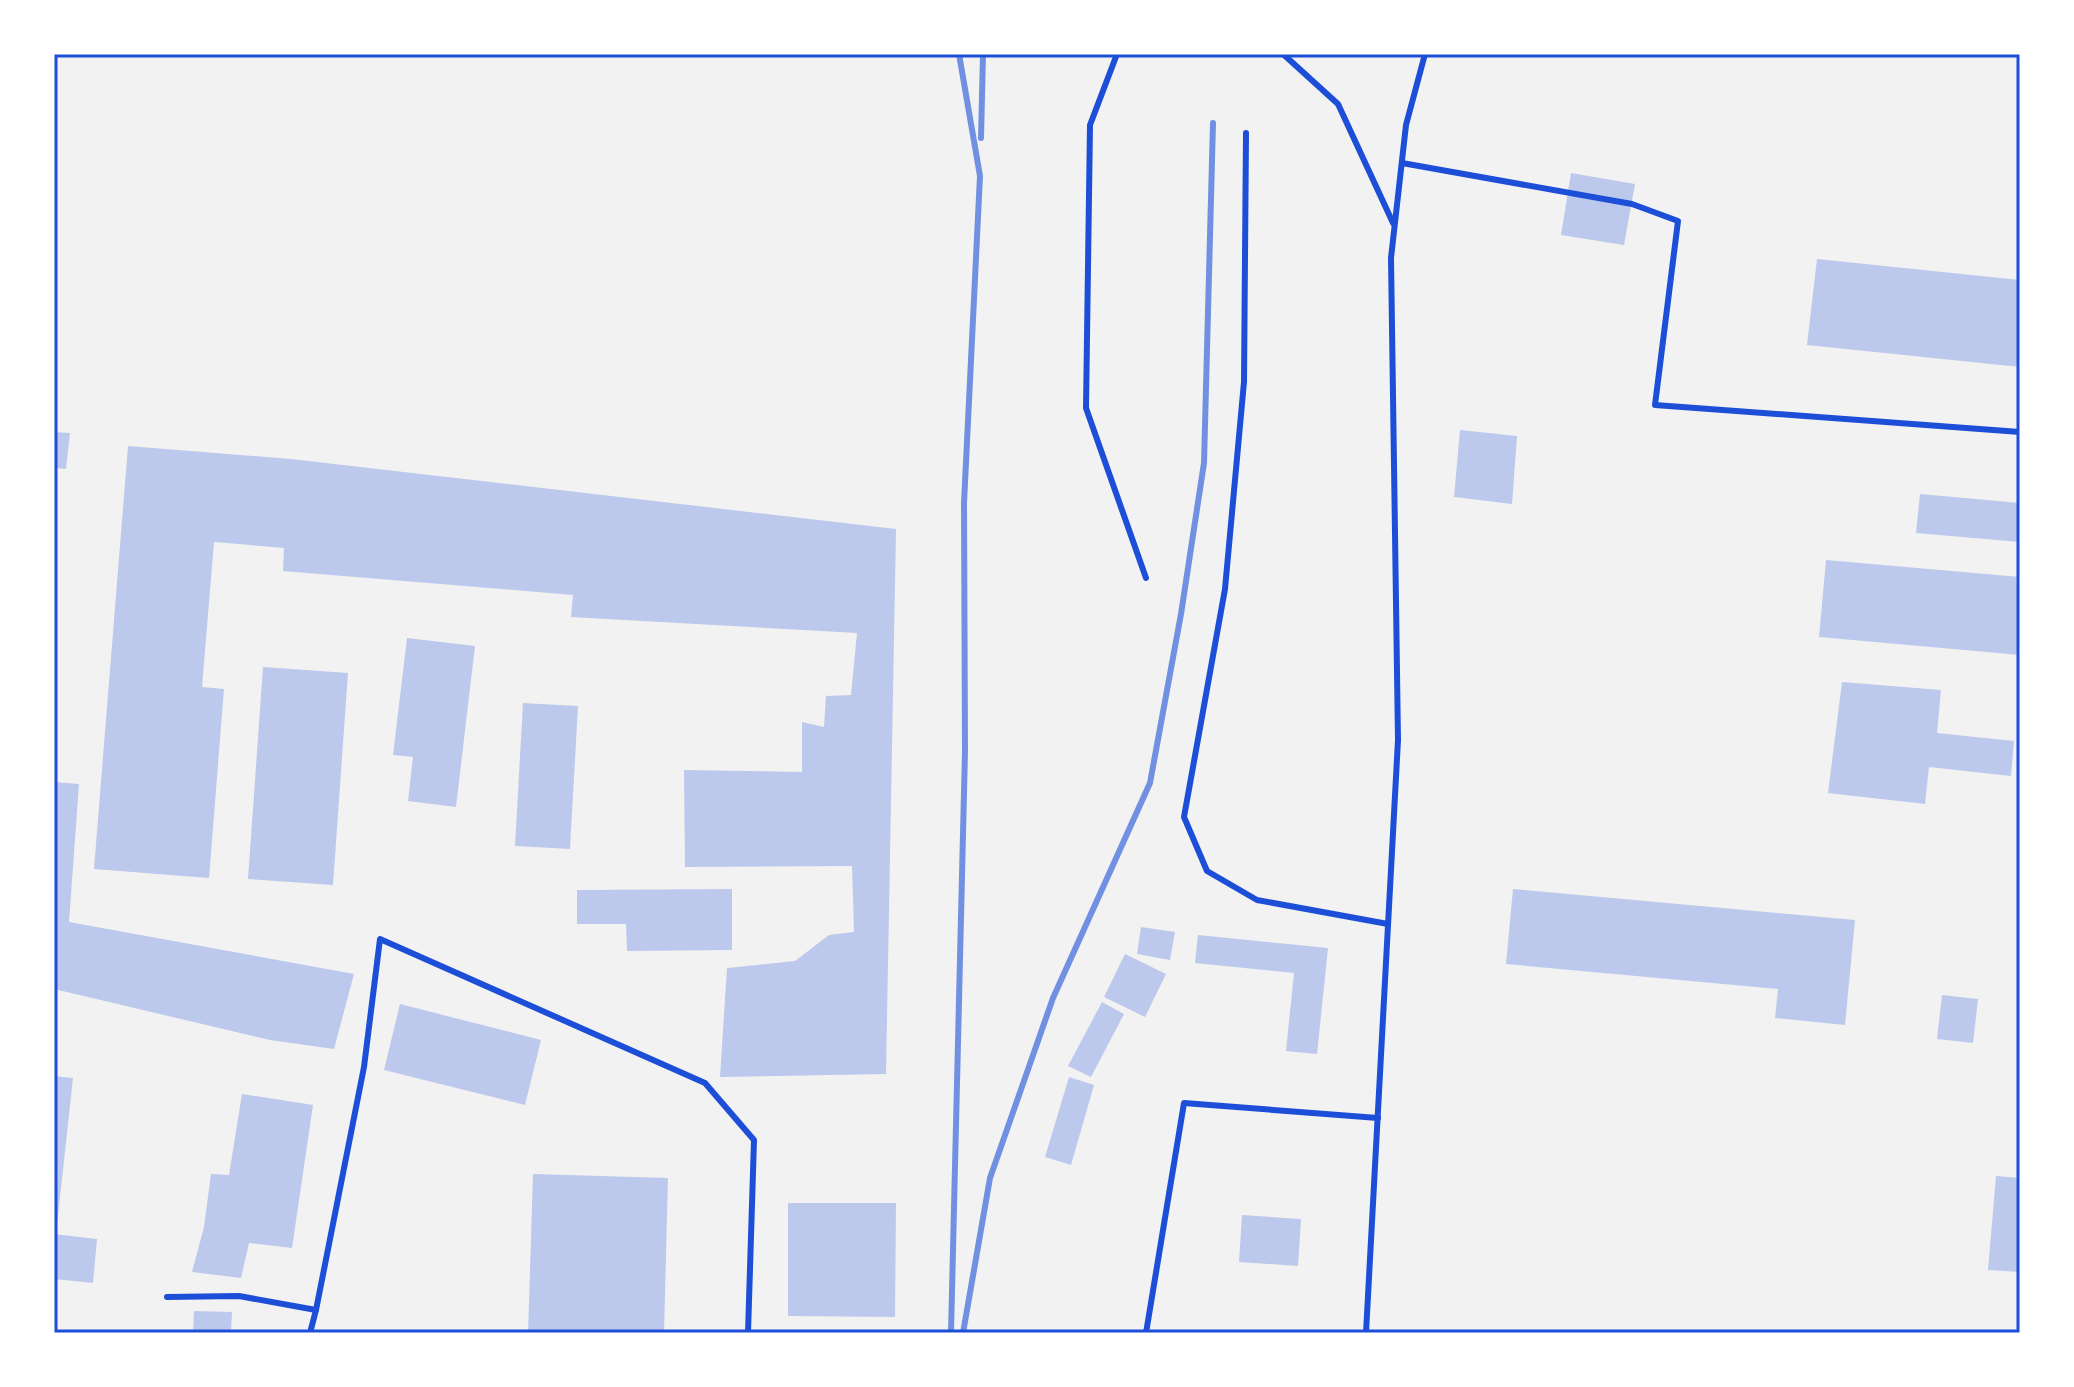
<svg xmlns="http://www.w3.org/2000/svg" width="2074" height="1387" font-family="Mulish,sans-serif">
<rect width="100%" height="100%" fill="#f2f2f2"/>
<g fill="#bdc9ec">
<path d="M1571,173l64,11 -11,61 -63,-10z"/>
<path d="M1817,259l203,21v87l-213,-22z"/>
<path d="M1460,430l57,6 -5,68 -58,-7z"/>
<path d="M54,432l16,1 -4,36 -12,-1z"/>
<path d="M128,446l163,13 605,70 -10,545 -166,3 7,-109 68,-7 34,-26 25,-3 -2,-66 -167,1 -1,-97 118,2v-50l22,5 2,-31 25,-1 6,-62 -286,-16 2,-22 -290,-24 1,-23 -70,-6 -12,145 22,2 -15,189 -115,-9z"/>
<path d="M1920,494l100,9v39l-104,-9z"/>
<path d="M1826,560l194,17v78l-201,-18z"/>
<path d="M407,638l68,8 -19,161 -48,-6 5,-44 -20,-2z"/>
<path d="M263,667l85,6 -15,212 -85,-6z"/>
<path d="M1842,682l99,8 -4,43 77,8 -3,35 -82,-9 -4,37 -97,-11z"/>
<path d="M523,703l55,3 -8,143 -55,-3z"/>
<path d="M54,782l25,2 -10,138 285,52 -20,75 -64,-9 -216,-51z"/>
<path d="M732,889v61l-105,1 -1,-27h-49v-34z"/>
<path d="M1513,889l342,31 -10,105 -70,-7 3,-29 -272,-25z"/>
<path d="M1141,927l34,5 -5,28 -33,-6z"/>
<path d="M1198,935l130,13 -11,106 -31,-3 8,-78 -99,-10z"/>
<path d="M1125,954l41,20 -21,43 -41,-20z"/>
<path d="M1942,995l36,4 -5,44 -36,-4z"/>
<path d="M1102,1002l22,12 -33,63 -23,-11z"/>
<path d="M400,1004l141,36 -16,65 -141,-35z"/>
<path d="M54,1076l19,2 -17,156h-2z"/>
<path d="M1069,1077l25,8 -23,80 -26,-8z"/>
<path d="M242,1094l71,11 -21,143 -43,-5 -8,35 -49,-6 12,-45 7,-53 18,1z"/>
<path d="M533,1174l135,4 -4,155h-136z"/>
<path d="M1996,1176l24,2v94l-32,-2z"/>
<path d="M788,1203h108l-1,114 -107,-1z"/>
<path d="M1242,1215l59,4 -3,47 -59,-4z"/>
<path d="M54,1234l43,5 -4,44 -39,-4z"/>
<path d="M194,1311l38,1 -1,21h-38z"/>
</g>
<g fill="none" stroke-linecap="round" stroke-linejoin="round">
<g stroke="#1d4ed8" stroke-width="6">
<path d="M1117,54l-27,71 -4,283 60,170"/>
<path d="M1283,54l55,50 55,119"/>
<path d="M1246,133l-2,249 -19,207 -41,228 23,54 50,29 131,24"/>
<path d="M1402,163l230,41 46,17 -23,184 365,27"/>
<path d="M167,1297l72,-1 77,14 -6,23"/>
<path d="M316,1310l48,-243 16,-128 325,144 49,57 -6,193"/>
<path d="M1146,1333l38,-230 194,15"/>
<path d="M1366,1333l32,-593 -7,-482 15,-133 19,-71"/>
</g>
<g stroke="#7290e2" stroke-width="6">
<path d="M981,138l2,-84"/>
<path d="M951,1333l14,-582 -1,-248 16,-327 -21,-122"/>
<path d="M963,1333l27,-155 63,-180 97,-215 31,-169 23,-151 9,-340"/>
</g>
</g>
<rect width="2074" height="1387" fill="none" stroke="#ffffff" stroke-width="112"/>
<rect x="56" y="56" width="1962" height="1275" fill="none" stroke="#1d4ed8" stroke-width="3"/>
</svg>
